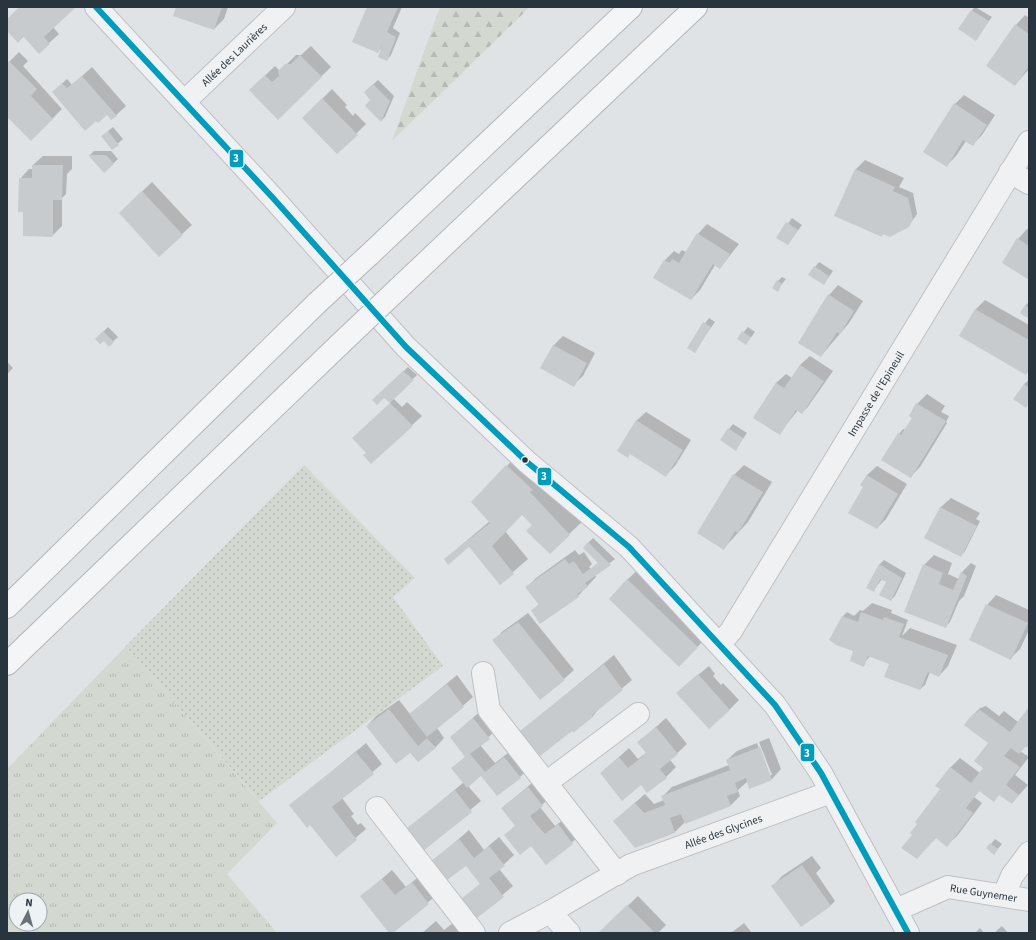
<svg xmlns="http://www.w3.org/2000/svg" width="1036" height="940" font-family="'Source Sans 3',sans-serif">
<defs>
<pattern id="grass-tufts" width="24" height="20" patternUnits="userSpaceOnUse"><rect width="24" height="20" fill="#d3d9d0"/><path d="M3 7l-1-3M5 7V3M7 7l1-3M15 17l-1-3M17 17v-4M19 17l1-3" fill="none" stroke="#b5bbb4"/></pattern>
<pattern id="forest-firs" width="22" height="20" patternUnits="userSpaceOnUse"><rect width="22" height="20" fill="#d3d9d0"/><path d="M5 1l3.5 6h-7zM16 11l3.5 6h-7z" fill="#b5bbb4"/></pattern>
<pattern id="garden-dots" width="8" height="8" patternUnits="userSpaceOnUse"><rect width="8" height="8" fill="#d3d9d0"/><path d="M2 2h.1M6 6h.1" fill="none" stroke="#b5bbb4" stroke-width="1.8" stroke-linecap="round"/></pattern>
</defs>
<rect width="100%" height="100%" fill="#e0e3e5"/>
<path fill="url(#grass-tufts)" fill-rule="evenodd" d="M126,646l151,177 -50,51 50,59h-270v-164zM16,900h24v24h-24z"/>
<path fill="url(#forest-firs)" d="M440,7h90l-138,134z"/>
<path fill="url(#garden-dots)" d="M304,465l111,113 -22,19 50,69 -184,135 -133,-155z"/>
<g fill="#0003">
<path d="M20,7h54l-21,20 6,7 -10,9 -25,-7 -5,5 -12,-12v-9z"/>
<path d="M177,7h51l-4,12 -10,10z"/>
<path d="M368,7h34l-9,21 7,5 -9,22 -4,5 -5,-13 -4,5z"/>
<path d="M975,7l17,10 -17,23 -3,-30z"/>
<path d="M1025,15l4,3v51l-14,16 1,-60z"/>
<path d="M311,46l20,21 -53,52 -28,-29 25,-24 5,5 16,-16h5z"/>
<path d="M19,52l9,9 -5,5 39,43 -31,31 -24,-24v-52z"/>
<path d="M92,67l34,39 -14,13 -5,-5 -50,-26 10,-9 5,6z"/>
<path d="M378,80l16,16 -9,21 -4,4 -9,-21 -7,-8z"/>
<path d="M332,89l15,16 -2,2 8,9 2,-3 11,11 -29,29 -34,-35z"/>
<path d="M964,95l31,20 -13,20 -10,10 -6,-4 -10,15 -10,10 9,-62z"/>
<path d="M113,127l10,12 -10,9 -6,-16z"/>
<path d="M94,151h17l7,8 -14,13 -14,-17z"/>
<path d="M43,156h29v13l-5,5 -1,20 -4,4v28l-10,10 -28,-26 -4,-31 9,-10h4v-4z"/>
<path d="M865,160l39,18 -5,9 14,6 4,21 -9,13 -24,6 -3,3 -25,-67z"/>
<path d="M152,182l40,43 -33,30 -29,-52z"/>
<path d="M792,218l10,7 -14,19 -10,-6z"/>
<path d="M707,224l32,20 -19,24 -5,-3 -15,25 -9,9 -37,-22 11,-17 9,-9 5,3 3,-4 4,2 12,-18z"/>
<path d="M1027,229l2,1v49l-11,-40z"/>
<path d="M819,262l14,9 -9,13 -9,-17z"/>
<path d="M782,277l4,2 -9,11 1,-9z"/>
<path d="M838,285l25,16 -14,22 -28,33 8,-61z"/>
<path d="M985,300l44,25v46l-3,3 -51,-64z"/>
<path d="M1029,302v16l-4,-12z"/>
<path d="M709,318l6,4 -21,29 -6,-4z"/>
<path d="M108,327l10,10 -9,8 -5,-6h-8z"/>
<path d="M748,327l7,5 -9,12 -8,-5z"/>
<path d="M563,336l32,17 -12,23 -10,9 -32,-17 13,-23z"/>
<path d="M810,356l23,15 -26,37 -5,4 -4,-2 -19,24 -25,-17 22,-34 10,-9 6,4 8,-13z"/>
<path d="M7,362l6,6 -6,6z"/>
<path d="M408,367l9,8 -24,23 9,9 5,-5 15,14 -51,47 -4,-10 -4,-24 28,-26 -7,-7 -6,-1z"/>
<path d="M1029,380v23l-5,-19z"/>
<path d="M927,394l18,12 -4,6 8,4 -3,6 1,1 -27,44 -10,10 -11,-43 4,-5 2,1 8,-12 4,-14z"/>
<path d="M646,412l45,28 -16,26 -9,9 -30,-54z"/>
<path d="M733,424l14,9 -11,16 -7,-20z"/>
<path d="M516,456l68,64 -34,32 -17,-28 -11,-10 -17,17 23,28 -28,24 -31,-38 -24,14 45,-38 17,-55z"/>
<path d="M744,465l28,17 -24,40 -24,26 -25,-15 35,-58z"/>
<path d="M877,466l30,18 -21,35 -9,9 -12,-41 -4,-2 6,-10z"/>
<path d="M951,498l29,15 -4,6 4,2 -15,30 -4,5 -35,-18 15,-31z"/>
<path d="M593,538l22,21 -20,15 1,3 -18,19 -46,15 7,-7 -12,-17 9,-9 39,-28 4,5 5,-3 8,12 -3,3 2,2 8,-6 -11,-20z"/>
<path d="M934,555l18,8 -4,11 11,5 2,-6 10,-10 5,3 -12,30 -5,5 -9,21 -5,5 -21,-62z"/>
<path d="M884,560l22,13 -11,23 -4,4 -4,-18 -5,-3 -9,12 6,-26z"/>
<path d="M642,566l69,66 -18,20 -66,-72z"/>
<path d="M996,595l33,15v20l-9,19 -9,9 -24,-53z"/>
<path d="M872,603l20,7 -1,3 17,7 -6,16 8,-8 47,17 -9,21 -9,10 -9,-4 -5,13 -5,4 -30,-26 -20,-7 -7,9 -8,-14 -12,-35 4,-4 7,4 6,-6 3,1z"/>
<path d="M528,613l46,57 -10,9 -70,-39 9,-9z"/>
<path d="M614,655l18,25 -31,26 -8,10 -21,13 -51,2z"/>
<path d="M709,666l6,8 -2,2 8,9 2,-2 16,17 -10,10 -42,-26z"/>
<path d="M457,675l16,22 -36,31 7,10 -9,10 -25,4 -43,-26 9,-10 23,-16 11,14z"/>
<path d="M986,706l13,10 5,-5 14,11 11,-14v39l-2,-2 -7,6 9,6 -14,18 13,10 -16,18 -12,-9 -6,6 -14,-10 -6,7 8,6 -25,33 -10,9 -10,-8 -9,9 -14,-11 27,-46 9,-21 10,-10 20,15 7,-9 3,-21 -20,-25 10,-10z"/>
<path d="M483,709l13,21 -16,15 15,18 17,-13 18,17 -10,10 -39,-2 -13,11 13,15 -58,48 -15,-20 56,-47 -11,-14 13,-12 -15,-19z"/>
<path d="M666,718l21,26 -17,16 6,7 -10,10 -19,15 -6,-8 -40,-11 28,-25 9,11 9,-7 -8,-10z"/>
<path d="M769,738l12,31 -9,10 -22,8 -2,-6 -10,9 2,6 -9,9 -46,17 -10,10 -40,15 -21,-26 31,-27 9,10 10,-4 -1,-4 9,-9 57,-22 -2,-5 10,-9 20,-8 12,32h3l-13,-33z"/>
<path d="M366,743l16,21 -40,34 12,16 -3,2 7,9 3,-2 5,6 -30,26 -26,-32 -20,-17z"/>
<path d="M538,778l14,17 -12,12 15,19 13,-10 14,18 -36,30 -15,-19 -25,-10 10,-10 -14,-17z"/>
<path d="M469,830l15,20 15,-13 15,18 -15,14 14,17 -36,31 -14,-18 18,-16 -15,-19 -33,-3z"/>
<path d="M995,839l7,5 -8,9 -3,-9z"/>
<path d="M812,856l9,12 -5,5 19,28 -5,5 -57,-20 9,-10z"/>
<path d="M392,870l14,17 16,-13 16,20 -48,39 -29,-36z"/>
<path d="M638,896l28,29 -8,8h-59z"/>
<path d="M436,921l8,9 9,-7 7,10h-38z"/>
<path d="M744,923l8,10h-21z"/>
<path d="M1002,926l6,7h-14z"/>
<path d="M980,928l4,5h-9z"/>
</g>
<g fill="#c8cbcd">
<path d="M19,7h57l-32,30 6,7 -11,10 -16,-18 -5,7 -11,-12v-12z"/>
<path d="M176,7h46l-8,23 -41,-14z"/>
<path d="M367,7h31l-11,25 9,5 -9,24 -9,-4 5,-14 -5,10 -26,-11z"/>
<path d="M971,10l18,11 -13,20 -18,-12z"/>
<path d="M1015,24l14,10v32l-14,20 -29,-20z"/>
<path d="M300,55l22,22 -44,43 -29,-30 16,-15 7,7 7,-6 -1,-5 7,-7h6z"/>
<path d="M9,61l28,28 -6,7 22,23 -22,22 -24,-24v-54z"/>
<path d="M82,76l35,40 -6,4 -4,-5 -9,8 -2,-2 -11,10 -33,-39 10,-9 5,5z"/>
<path d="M373,84l17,17 -9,21 -16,-16 5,-6 -6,-8z"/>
<path d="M322,98l36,37 -21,19 -35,-36z"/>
<path d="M954,103l33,22 -14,21 -10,-6 -16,27 -24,-15z"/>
<path d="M108,131l11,14 -7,5 -11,-14z"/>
<path d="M88,155h18l8,9 -10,9z"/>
<path d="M32,165h31l-1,35h-9v37l-30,-1v-24h-5l1,-34h13z"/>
<path d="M855,169l40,18 -2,4 15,7 5,21 -4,8 -19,10 -7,-3 -1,3 -48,-21z"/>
<path d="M142,191l41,44 -24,22 -40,-44z"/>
<path d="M786,222l12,8 -10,15 -12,-7z"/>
<path d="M697,233l33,21 -10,15 -7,-5 -22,36 -38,-22 11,-18 6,3 2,-4 7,4z"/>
<path d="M1017,238l12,8v34l-27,-17z"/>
<path d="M814,266l15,10 -5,9 -16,-10z"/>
<path d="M777,280l5,4 -4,8 -6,-4z"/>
<path d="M828,294l26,17 -14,23 -3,-2 -16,25 -23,-14z"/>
<path d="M1025,305l4,3v11l-9,-6z"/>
<path d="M975,309l54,31v30l-3,5 -67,-39z"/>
<path d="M703,322l8,5 -16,26 -8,-5z"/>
<path d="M103,331l11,11 -5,5 -5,-6 -4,3 -5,-5z"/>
<path d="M742,331l9,6 -5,8 -9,-6z"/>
<path d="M553,345l34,18 -13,24 -34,-19z"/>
<path d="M800,365l24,16 -22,33 -6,-4 -16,25 -27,-17 23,-35 8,5z"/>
<path d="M403,371l11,9 -24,23 -6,-5 -7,7 -5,-5z"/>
<path d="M1024,384l5,4v15l-3,5 -13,-9z"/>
<path d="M390,403l23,23 -42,38 -8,-9 3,-2 -14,-15z"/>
<path d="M916,403l30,18 -35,57 -30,-18 17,-27 3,2 11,-17 -3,-2z"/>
<path d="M636,420l47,30 -17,27 -36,-23 -2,4 -11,-7z"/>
<path d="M728,428l15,10 -7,13 -16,-11z"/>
<path d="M506,465l27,25 -3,2 40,43 -20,19 -24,-23 6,-6 -10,-10 -30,31 22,28 -14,11 -31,-38 -21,18 -4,-6 46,-36 -19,-21z"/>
<path d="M733,474l30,18 -25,41 -3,-2 -11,19 -27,-17z"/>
<path d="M867,475l31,19 -21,35 -29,-16 15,-26 -3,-2z"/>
<path d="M940,507l37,19 -16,31 -37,-19z"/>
<path d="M588,542l23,23 -26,18 3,4 -11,7 2,3 -39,27 -9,-14 8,-5 -14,-18 40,-28 4,5 5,-3 9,13 15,-11 -15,-15z"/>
<path d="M879,564l23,14 -11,23 -12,-6 7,-13 -6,-3 -6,13 -8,-4z"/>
<path d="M923,564l20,9 -4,11 14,6 8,-18 6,4 -21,52 -42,-16z"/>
<path d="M627,579l71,68 -19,20 -70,-68z"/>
<path d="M986,604l42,19 -17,37 -42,-20z"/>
<path d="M861,612l22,8 1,-3 20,7 -5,13 49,18 -9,22 -11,-5 -8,18 -36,-13 5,-13 -21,-8 -4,11 -14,-6 3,-10 -17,-6 -7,-5 13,-24 16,6z"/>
<path d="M518,622l47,58 -25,20 -48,-60z"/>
<path d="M604,664l19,26 -31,25 1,2 -20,16 -1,-2 -32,25 -20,-25z"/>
<path d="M698,674l32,36 -21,19 -33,-36z"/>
<path d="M447,684l17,23 -37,30 -18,-23z"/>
<path d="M1029,707v41l-3,-2 -7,8 -8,-6 -7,8 16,11 -14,18 13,10 -7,9 -13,-9 -5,7 -15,-11 -13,17 7,5 -26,34 -11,-9 -19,21 -16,-11 11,-13 -2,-2 7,-9 -2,-2 25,-33 -5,-3 15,-19 21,16 12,-15 -9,-7 14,-18 -24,-18 6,-8 10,-7 30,22z"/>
<path d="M389,709l29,37 9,-8 9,10 -18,14 -8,-9 -14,11 -30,-38z"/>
<path d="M473,718l17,21 -20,15 15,18 19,-15 17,21 -24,18 -16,-20 -14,12 -16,-20 14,-11 -15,-20z"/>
<path d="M656,727l22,27 -18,15 7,9 -20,15 -6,-8 -19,16 -22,-28 19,-16 9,11 9,-7 9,-8 -9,-11z"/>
<path d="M760,747l12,33 -23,9 -3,-11 -11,5 3,9 -11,4 4,10 -46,18 -4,-10 -11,4 5,15 -40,15 -22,-27 22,-18 9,10 21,-8 -4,-9 69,-26 -4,-10z"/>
<path d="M356,752l18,22 -42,33 25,33 -21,17 -26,-32 -3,3 -18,-23z"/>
<path d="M528,787l15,19 -13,10 7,9 8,9 13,-10 15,20 -27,21 -15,-19 -11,9 -16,-20 11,-9 -14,-18z"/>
<path d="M455,790l17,22 -49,39 -17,-22z"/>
<path d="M459,839l15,19 15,-12 16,20 -16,12 15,19 -27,21 -16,-19 19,-15 -14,-18 -19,14 -16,-19z"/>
<path d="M990,843l8,6 -4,6 -8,-7z"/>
<path d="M802,865l29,41 -30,21 -30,-41z"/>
<path d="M382,879l13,16 17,-13 17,22 -36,29h-4l-29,-37z"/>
<path d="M627,905l28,28h-57z"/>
</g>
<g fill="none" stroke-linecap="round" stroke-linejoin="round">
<defs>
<g id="street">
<path d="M96,7l177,191 133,149 121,115 102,85 146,158 46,68 87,160"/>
<path id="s1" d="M184,102l100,-95"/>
<path d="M1010,172l19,11"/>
<path id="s2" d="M720,644l11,-13 298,-489"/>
<path d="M483,673l6,37 128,164"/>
<path d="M546,783l92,-69"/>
<path d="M377,808l97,125"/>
<path d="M1004,895l8,-19 17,-23"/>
<path id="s3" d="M896,910l52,-23 81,13"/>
<path d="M550,912l19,21"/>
<path id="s4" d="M510,933l40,-21 81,-47 200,-73"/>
</g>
<g id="highway">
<path d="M369,255l262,-248"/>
<path d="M399,288l297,-281"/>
<path d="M7,607l310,-304"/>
<path d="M7,664l332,-319"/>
</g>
</defs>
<use href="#street" stroke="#bec1c3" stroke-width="24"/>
<use href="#highway" stroke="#b3b7ba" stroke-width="24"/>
<use href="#street" stroke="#f0f1f2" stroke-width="22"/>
<use href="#highway" stroke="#f4f5f6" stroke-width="22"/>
<defs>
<g id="highway-bridge">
<path d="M317,303l52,-48"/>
<path d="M339,345l60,-57"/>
</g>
</defs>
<use href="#highway-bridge" stroke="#b3b7ba" stroke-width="24" stroke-linecap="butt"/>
<use href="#highway-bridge" stroke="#f4f5f6" stroke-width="22"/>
<defs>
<path id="bus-1" d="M96,7l177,191 133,149 121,115 102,85 146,158 46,68 87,160"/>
</defs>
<use href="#bus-1" stroke="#edf2f5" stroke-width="9"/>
<use href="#bus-1" stroke="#009cbb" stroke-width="6"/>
</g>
<circle fill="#28353e" stroke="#edf2f5" stroke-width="1.5" cx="525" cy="460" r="3.5"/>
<g text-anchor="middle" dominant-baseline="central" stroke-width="4" stroke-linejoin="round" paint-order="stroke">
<g font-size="11" fill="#28353e" stroke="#edf2f5">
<text stroke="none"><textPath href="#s1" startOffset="69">Allée des Laurières</textPath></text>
<text stroke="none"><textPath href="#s2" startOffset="295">Impasse de l'Epineuil</textPath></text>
<text stroke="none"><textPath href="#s4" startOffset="237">Allée des Glycines</textPath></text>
<text stroke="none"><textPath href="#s3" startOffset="93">Rue Guynemer</textPath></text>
</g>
</g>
<g stroke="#edf2f5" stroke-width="1.5">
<rect x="229" y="149" width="15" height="19" rx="4" fill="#009cbb"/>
<rect x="537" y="467" width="15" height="19" rx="4" fill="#009cbb"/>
<rect x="800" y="743" width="15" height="19" rx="4" fill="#009cbb"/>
</g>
<g font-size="11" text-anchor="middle" font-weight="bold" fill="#fff">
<text x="236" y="162">3</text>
<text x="544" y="480">3</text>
<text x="807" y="757">3</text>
</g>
<rect width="1036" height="940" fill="none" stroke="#28353e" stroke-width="16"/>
<g transform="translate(28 912) rotate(6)"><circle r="19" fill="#edf2f5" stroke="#9ea6ac"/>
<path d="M0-3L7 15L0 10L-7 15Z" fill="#687278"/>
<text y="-6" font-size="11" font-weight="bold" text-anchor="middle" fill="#28353e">N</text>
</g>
</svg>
